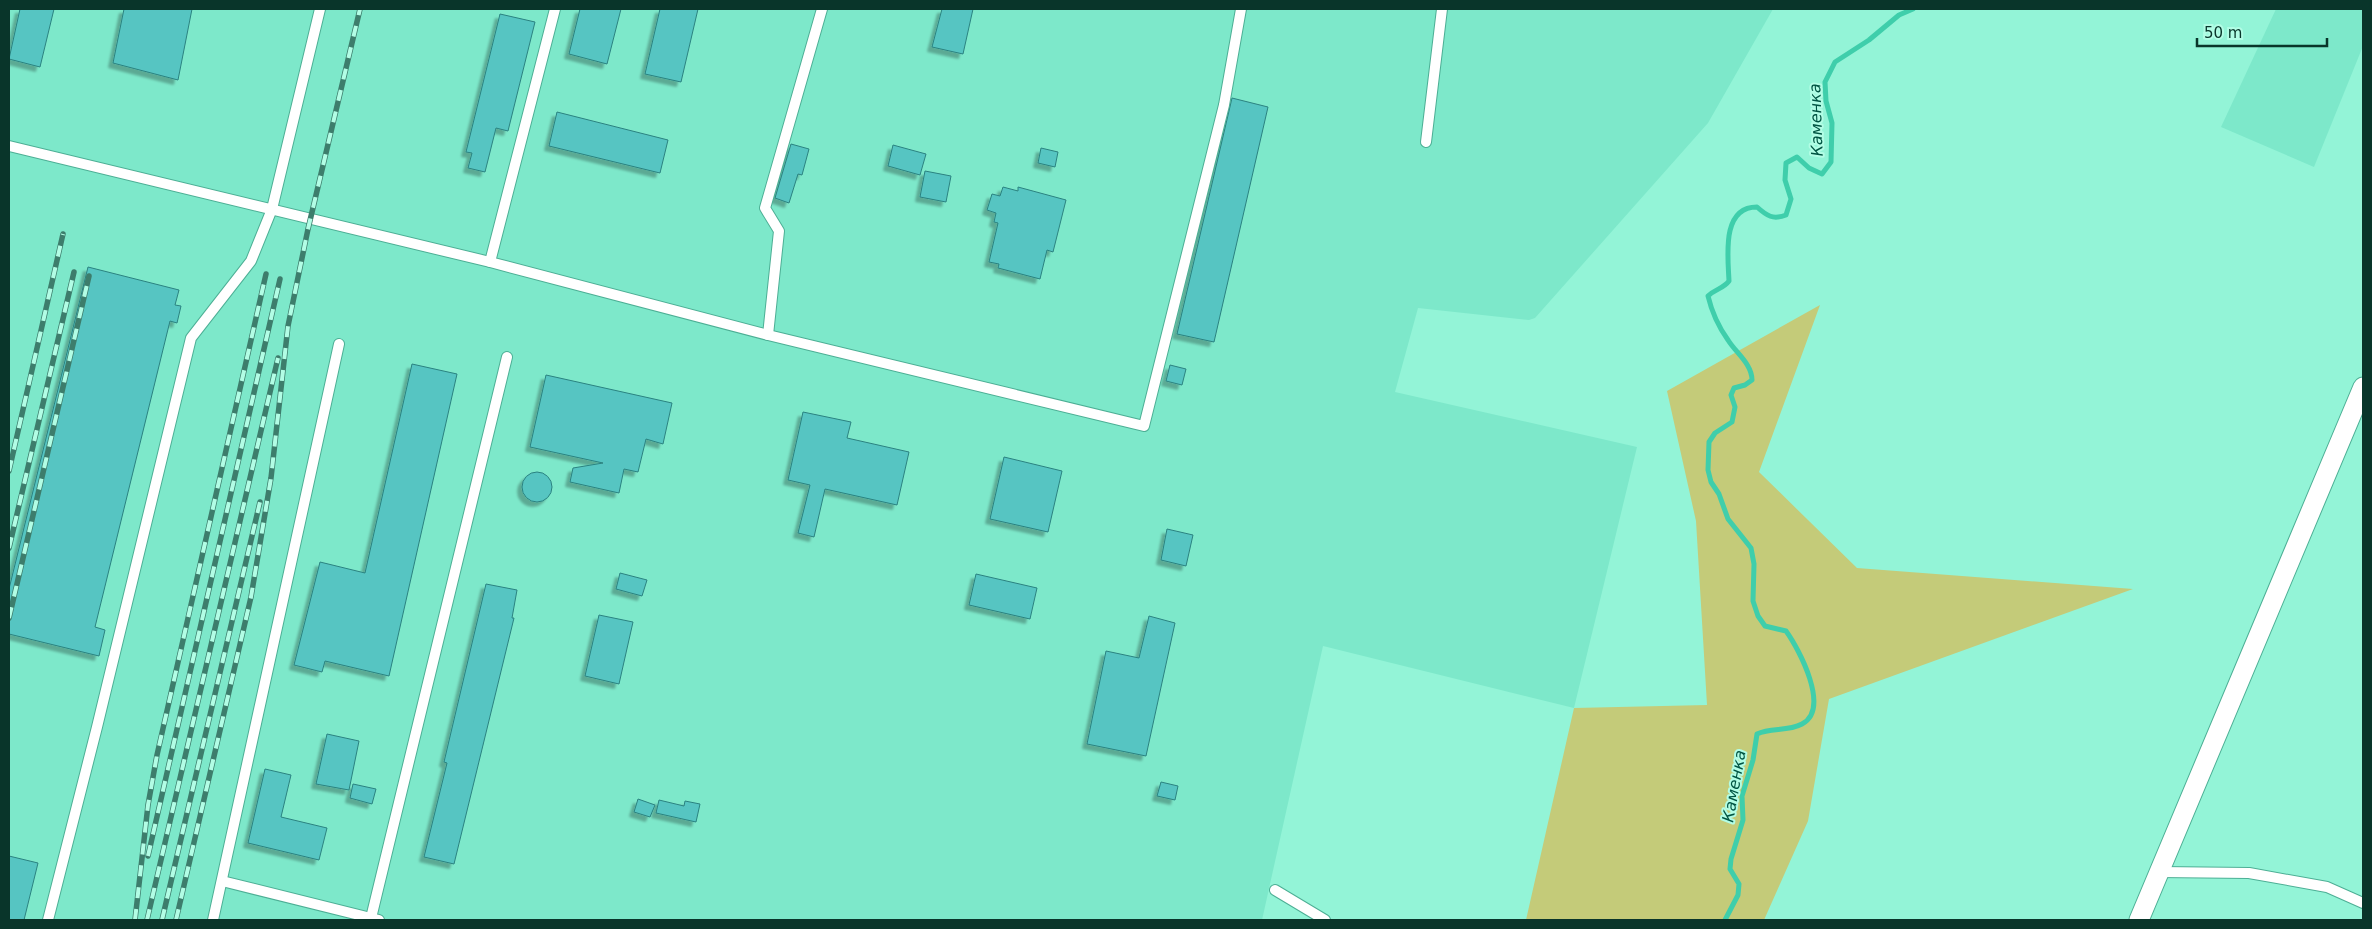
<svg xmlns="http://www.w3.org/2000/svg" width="2372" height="929" font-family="'DejaVu Sans',sans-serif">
<defs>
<filter id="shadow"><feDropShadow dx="-4.5" dy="4.5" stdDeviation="1" flood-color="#0004"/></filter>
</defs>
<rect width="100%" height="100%" fill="#93f4d7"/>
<g fill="#7de8ca">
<path d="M9,9h1764l-65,114 -173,195 -6,2 -111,-12 -23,84 242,55 -63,261 -251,-62 -61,274h-1253z"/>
<path d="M2276,9h87v37l-49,121 -93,-40z"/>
</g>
<path fill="#c4cb79" d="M1820,305l-61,167 98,96 276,21 -304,110 -21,122 -44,99h-238l48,-212 133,-3 -11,-184 -29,-130z"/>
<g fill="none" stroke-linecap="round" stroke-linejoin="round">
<path stroke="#3fceab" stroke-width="5" d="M1725,920l13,-25 1,-11 -9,-15 1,-10 12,-39 -1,-24 11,-36 4,-26c14,-7 30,-2 45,-10 29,-15 -3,-75 -16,-93l-21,-5 -7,-10 -5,-15 1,-37 -3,-16 -23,-29 -9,-25 -8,-12 -3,-12 1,-28 6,-9 17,-11 3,-15 -4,-12 3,-7 11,-3 7,-5c0,-16 -16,-27 -24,-40 -10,-14 -16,-27 -20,-44 7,-7 15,-7 21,-15 -1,-24 -8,-74 28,-74 10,9 16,13 29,8l5,-16 -6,-19 1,-17 11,-6 12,11 13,6 9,-12 1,-39 -6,-22 -1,-19 10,-20 34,-22 30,-25 14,-6"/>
</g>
<g fill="#56c5c2" stroke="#2b8280" filter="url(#shadow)">
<path d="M20,9h34l-14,58 -31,-8z"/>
<path d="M124,9h68l-14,71 -65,-17z"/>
<path d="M580,9h41l-14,55 -38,-10z"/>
<path d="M660,9h38l-17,73 -36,-8z"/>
<path d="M942,9h31l-10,45 -31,-7z"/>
<path d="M500,14l35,8 -27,109 -12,-3 -11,44 -17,-4 4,-15 -6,-1z"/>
<path d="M1232,98l36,9 -54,235 -37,-8z"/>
<path d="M557,112l111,28 -8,33 -111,-27z"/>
<path d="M791,144l18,5 -7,26 -4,-1 -9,29 -14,-5z"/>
<path d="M893,145l33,9 -6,21 -32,-9z"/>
<path d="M1041,148l17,4 -3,15 -17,-4z"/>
<path d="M925,171l26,5 -5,26 -26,-5z"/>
<path d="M1003,187l15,4v-4l48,13 -13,52 -6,-2 -7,29 -42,-11 1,-4 -10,-2 9,-39 -4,-1 2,-9 -9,-3 5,-16 8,2z"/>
<path d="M88,267l91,23 -4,15 6,1 -4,17 -7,-2 -75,306 10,3 -6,26 -90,-22v-45z"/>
<path d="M412,364l45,10 -68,302 -64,-15 -3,11 -28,-7 26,-103 45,11z"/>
<path d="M1170,365l16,4 -4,16 -16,-4z"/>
<path d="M546,375l126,28 -9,41 -17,-5 -8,33 -14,-3 -5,24 -49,-11 3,-14 30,-5 -73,-16z"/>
<path d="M803,412l48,10 -4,16 62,14 -12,53 -72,-16 -11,48 -16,-4 12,-48 -22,-5z"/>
<path d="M1004,457l58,14 -14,61 -58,-13z"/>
<circle cx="537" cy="487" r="15"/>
<path d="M1167,529l26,6 -7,31 -25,-6z"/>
<path d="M620,573l27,7 -5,16 -26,-7z"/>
<path d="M976,574l61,14 -7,31 -61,-14z"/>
<path d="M486,584l31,6 -5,28h2l-60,246 -30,-7 23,-94 -3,-1z"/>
<path d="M599,615l34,7 -14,62 -34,-8z"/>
<path d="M1149,616l26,7 -29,133 -59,-12 19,-93 33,7z"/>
<path d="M327,734l32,7 -10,49 -33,-6z"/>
<path d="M265,769l26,6 -10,42 46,11 -8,32 -71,-17z"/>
<path d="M1161,782l17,4 -3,14 -18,-4z"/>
<path d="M353,784l23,5 -4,15 -22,-6z"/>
<path d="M638,799l17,6 -5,12 -16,-5z"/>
<path d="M659,800l25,6 1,-5 15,3 -4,18 -40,-9z"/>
<path d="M9,856l29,7 -14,57h-15z"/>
</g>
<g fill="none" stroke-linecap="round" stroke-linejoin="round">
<defs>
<g id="service">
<path d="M1426,142l16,-133"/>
<path d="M9,146l481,116 278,73 376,91 80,-321 17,-96"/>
<path d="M490,262l65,-253"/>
<path d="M768,335l11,-104 -14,-23 57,-199"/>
<path d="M2159,872l90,1 78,14 36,16"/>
<path d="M222,881l157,39"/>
<path d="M1275,890l50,30"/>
<path d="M371,918l136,-561"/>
<path d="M48,920l49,-193 94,-389 60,-77 21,-52 48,-200"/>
<path d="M213,920l126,-576"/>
</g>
<path id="minor" d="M2139,920l224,-533"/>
</defs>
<use href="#service" stroke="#4daf95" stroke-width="12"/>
<use href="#minor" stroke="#4daf95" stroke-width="21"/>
<use href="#service" stroke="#fff" stroke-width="10"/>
<use href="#minor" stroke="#fff" stroke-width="19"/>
<defs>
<g id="rail">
<path d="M9,471l54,-237"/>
<path d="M9,548l65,-276"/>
<path d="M9,618l80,-342"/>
<path d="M148,856l132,-577"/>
<path d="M135,920l13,-115 9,-50 109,-481"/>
<path d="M147,920l131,-562"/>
<path d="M162,920l98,-418"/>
<path d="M176,920l75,-323 20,-119 17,-152 20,-97 52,-220"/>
</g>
</defs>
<use href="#rail" stroke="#3d7d6c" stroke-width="5.5"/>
<use href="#rail" stroke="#b2fde5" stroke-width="4" stroke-dasharray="11" stroke-linecap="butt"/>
</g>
<g text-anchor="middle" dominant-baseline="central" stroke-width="4" stroke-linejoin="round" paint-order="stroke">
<g font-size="16" font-style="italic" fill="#005442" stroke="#b2fde5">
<text transform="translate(1816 120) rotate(-92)">Каменка</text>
<text transform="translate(1734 786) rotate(-80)">Каменка</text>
</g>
</g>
<rect width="2372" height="929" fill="none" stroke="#09352a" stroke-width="20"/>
<path d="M2197 38v8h130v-8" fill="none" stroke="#09352a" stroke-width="2.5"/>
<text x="2204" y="38" font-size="15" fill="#09352a" stroke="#b2fde5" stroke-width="4" paint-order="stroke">50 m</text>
</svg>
